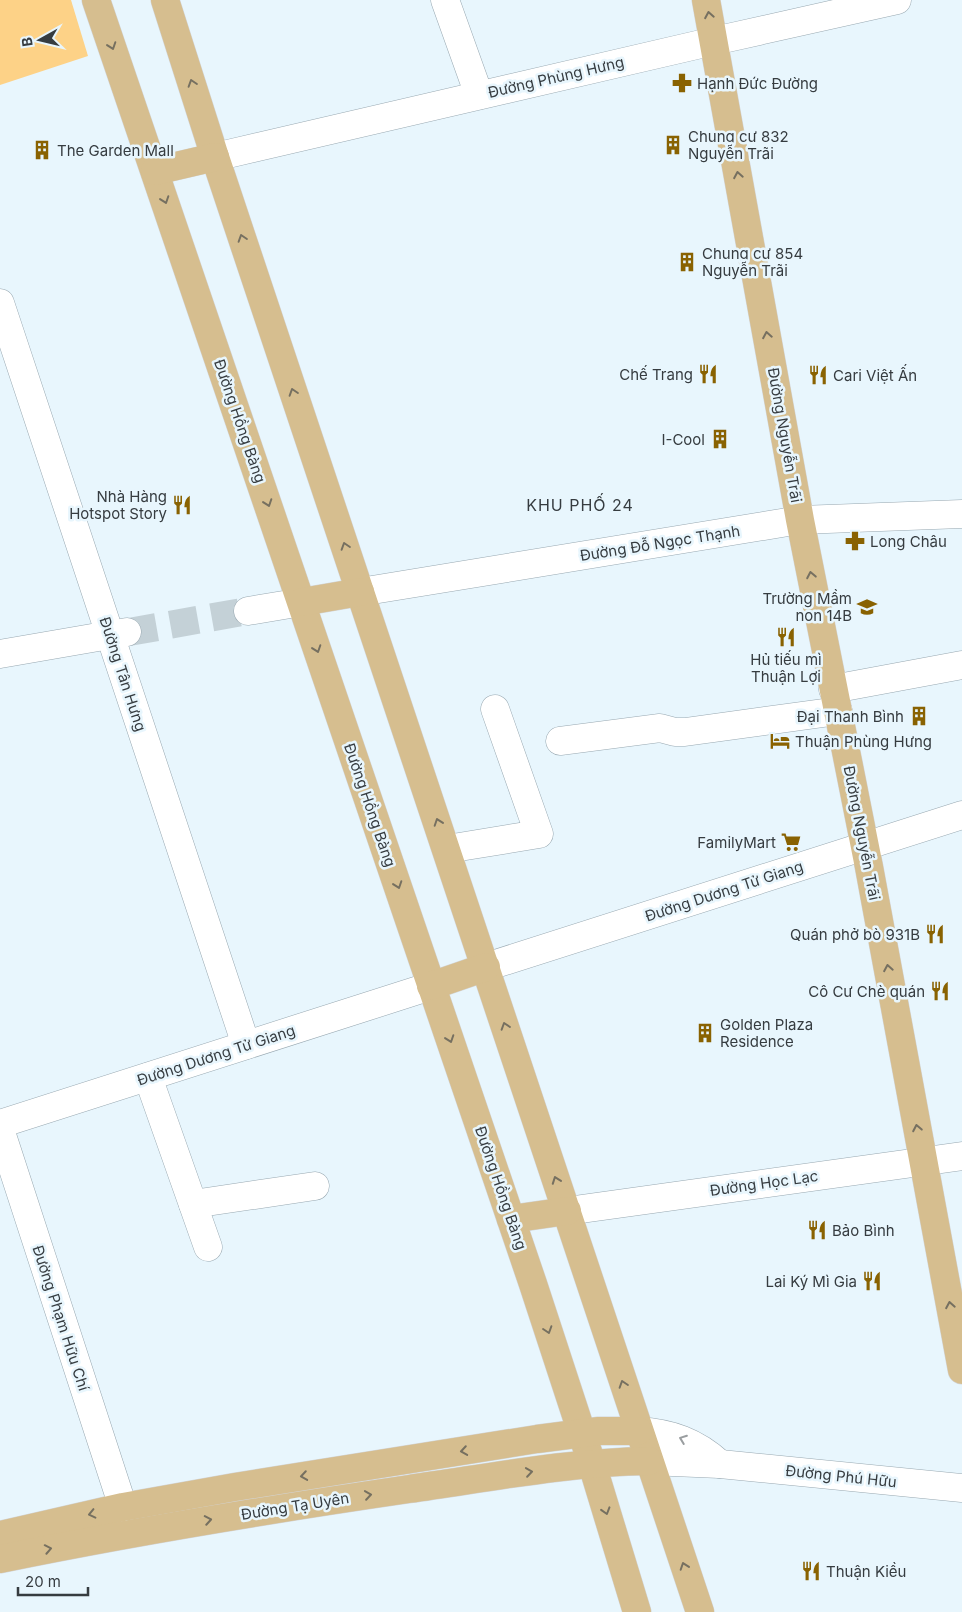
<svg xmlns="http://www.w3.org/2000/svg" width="962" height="1612" font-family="Inter,sans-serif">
<rect width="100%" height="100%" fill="#e8f6fd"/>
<path fill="#fdd287" d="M0,0h71l17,56 -88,29z"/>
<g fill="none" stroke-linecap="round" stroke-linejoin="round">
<path stroke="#c4d1d7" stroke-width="28" stroke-dasharray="28 14" stroke-linecap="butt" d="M129,632l119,-21"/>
<defs>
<g id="minor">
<path d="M445,0l34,95"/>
<path d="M215,157l499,-116 183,-41"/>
<path d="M0,303l246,742"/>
<path d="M360,592l440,-72 162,-6"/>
<path d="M248,611l54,-9"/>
<path d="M0,654l127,-22"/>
<path d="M833,689l129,-24"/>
<path d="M560,741l100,-13 15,4h10l153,-21"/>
<path d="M447,849l92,-15 -44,-125"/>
<path d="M486,967l476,-152"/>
<path d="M148,1077l60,170"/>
<path d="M0,1124l431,-138"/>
<path d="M0,1129l123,378"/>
<path d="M193,1204l122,-18"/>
<path d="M567,1211l395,-55"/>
<path d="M638,1431c33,2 58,11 82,33"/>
<path d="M649,1461l71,3 242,24"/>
</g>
<g id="major">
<path d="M96,0l437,1284 59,180 45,148"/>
<path d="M165,0l50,157 485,1455"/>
<path d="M706,0l94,520 69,347 93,503"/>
<path d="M155,171l60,-14"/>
<path d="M302,602l58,-10"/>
<path d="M431,986l55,-19"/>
<path d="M511,1219l56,-8"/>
<path d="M0,1535l123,-28 112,-20 302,-48 62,-8h39"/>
<path d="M0,1559c136,-28 272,-50 409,-70 79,-11 159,-27 240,-28"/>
</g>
</defs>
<use href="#minor" stroke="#98a8b1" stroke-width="29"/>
<use href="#major" stroke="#d3d4d5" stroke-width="29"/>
<use href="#minor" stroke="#fff" stroke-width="28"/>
<use href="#major" stroke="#d6be8f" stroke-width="28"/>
</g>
<defs><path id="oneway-chevron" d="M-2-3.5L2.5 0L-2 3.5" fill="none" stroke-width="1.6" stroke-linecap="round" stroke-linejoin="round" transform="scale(1.25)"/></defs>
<g stroke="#767060">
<use href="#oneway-chevron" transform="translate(709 15) rotate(-100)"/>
<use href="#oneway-chevron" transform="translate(112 46) rotate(71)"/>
<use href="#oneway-chevron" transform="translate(192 83) rotate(-108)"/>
<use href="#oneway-chevron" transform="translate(738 175) rotate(-100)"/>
<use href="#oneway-chevron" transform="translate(165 200) rotate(71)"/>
<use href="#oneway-chevron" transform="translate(242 238) rotate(-108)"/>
<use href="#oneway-chevron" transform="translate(767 335) rotate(-100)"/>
<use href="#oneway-chevron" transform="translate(293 392) rotate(-108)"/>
<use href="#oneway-chevron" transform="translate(268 503) rotate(71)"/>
<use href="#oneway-chevron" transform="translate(345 546) rotate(-108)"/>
<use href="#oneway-chevron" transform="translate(811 575) rotate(-101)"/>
<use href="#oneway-chevron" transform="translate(317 649) rotate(71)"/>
<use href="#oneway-chevron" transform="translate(438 822) rotate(-109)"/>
<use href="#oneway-chevron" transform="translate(398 885) rotate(71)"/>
<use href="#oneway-chevron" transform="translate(888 968) rotate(-100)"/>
<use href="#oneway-chevron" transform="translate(505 1026) rotate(-108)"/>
<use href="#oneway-chevron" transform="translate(450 1039) rotate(71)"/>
<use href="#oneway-chevron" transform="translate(917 1128) rotate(-101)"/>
<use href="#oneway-chevron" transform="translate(556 1180) rotate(-110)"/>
<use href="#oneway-chevron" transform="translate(950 1305) rotate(-100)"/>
<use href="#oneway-chevron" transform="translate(548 1330) rotate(72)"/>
<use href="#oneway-chevron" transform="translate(623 1384) rotate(-108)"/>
<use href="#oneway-chevron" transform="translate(464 1451) rotate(171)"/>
<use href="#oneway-chevron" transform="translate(529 1472) rotate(-8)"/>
<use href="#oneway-chevron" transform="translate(304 1476) rotate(171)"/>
<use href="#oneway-chevron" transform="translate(368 1495) rotate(-8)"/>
<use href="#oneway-chevron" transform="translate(606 1511) rotate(73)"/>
<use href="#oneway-chevron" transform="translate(92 1514) rotate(167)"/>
<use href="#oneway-chevron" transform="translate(208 1520) rotate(-10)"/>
<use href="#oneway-chevron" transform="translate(48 1549) rotate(-11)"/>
<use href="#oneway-chevron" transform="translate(684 1566) rotate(-109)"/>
</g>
<use stroke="#9a9ea0" href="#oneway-chevron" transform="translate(683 1439) rotate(-159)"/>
<defs>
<symbol id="pharmacy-bare" viewBox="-9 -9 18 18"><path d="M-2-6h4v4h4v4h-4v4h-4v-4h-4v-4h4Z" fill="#896201" stroke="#e8f6fd" stroke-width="2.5" paint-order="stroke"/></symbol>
<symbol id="building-bare" viewBox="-9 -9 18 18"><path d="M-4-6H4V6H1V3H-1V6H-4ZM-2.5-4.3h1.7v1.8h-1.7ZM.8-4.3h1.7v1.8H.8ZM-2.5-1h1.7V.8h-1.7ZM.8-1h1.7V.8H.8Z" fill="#896201" stroke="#e8f6fd" stroke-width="2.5" paint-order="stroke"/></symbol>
<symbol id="restaurant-bare" viewBox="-9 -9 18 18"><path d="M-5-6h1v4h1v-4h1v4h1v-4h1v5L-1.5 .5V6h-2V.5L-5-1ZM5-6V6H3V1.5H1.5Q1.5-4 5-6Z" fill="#896201" stroke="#e8f6fd" stroke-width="2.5" paint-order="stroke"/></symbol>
<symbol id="school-bare" viewBox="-9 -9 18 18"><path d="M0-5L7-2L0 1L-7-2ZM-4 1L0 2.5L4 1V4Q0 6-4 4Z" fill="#896201" stroke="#e8f6fd" stroke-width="2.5" paint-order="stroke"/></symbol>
<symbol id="hotel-bare" viewBox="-9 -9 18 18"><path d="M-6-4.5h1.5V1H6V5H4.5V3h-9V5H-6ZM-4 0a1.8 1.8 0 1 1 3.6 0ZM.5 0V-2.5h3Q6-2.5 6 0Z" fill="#896201" stroke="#e8f6fd" stroke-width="2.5" paint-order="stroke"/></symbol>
<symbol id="supermarket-bare" viewBox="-9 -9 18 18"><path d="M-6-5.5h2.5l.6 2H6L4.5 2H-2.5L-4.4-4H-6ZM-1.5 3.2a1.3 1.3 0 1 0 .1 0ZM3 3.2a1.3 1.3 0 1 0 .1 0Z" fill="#896201" stroke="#e8f6fd" stroke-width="2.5" paint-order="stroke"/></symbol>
</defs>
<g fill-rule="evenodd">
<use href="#pharmacy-bare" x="668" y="69" width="28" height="28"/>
<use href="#building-bare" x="659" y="131" width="28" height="28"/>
<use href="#building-bare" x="28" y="136" width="28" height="28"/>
<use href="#building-bare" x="673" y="248" width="28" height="28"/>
<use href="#restaurant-bare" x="694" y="360" width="28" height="28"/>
<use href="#restaurant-bare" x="804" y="361" width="28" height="28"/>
<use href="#building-bare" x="706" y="425" width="28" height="28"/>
<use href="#restaurant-bare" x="168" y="491" width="28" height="28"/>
<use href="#pharmacy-bare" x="841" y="527" width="28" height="28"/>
<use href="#school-bare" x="853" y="593" width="28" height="28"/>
<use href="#restaurant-bare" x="772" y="623" width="28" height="28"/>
<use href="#building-bare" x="905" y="702" width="28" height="28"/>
<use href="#hotel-bare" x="766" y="727" width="28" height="28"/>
<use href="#supermarket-bare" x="777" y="828" width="28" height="28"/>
<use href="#restaurant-bare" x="921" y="920" width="28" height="28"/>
<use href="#restaurant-bare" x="926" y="977" width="28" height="28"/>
<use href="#building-bare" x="691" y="1019" width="28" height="28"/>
<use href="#restaurant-bare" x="803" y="1216" width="28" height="28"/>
<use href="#restaurant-bare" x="858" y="1267" width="28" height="28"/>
<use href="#restaurant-bare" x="797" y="1557" width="28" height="28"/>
</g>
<g text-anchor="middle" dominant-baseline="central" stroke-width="5" stroke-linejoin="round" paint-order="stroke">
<g font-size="15" fill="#363c40" stroke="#e8f6fd">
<text transform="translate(556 77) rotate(-13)">Đường Phùng Hưng</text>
<text transform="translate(240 421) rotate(71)">Đường Hồng Bàng</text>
<text transform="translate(785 435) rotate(80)">Đường Nguyễn Trãi</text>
<text transform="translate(660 543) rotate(-9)">Đường Đỗ Ngọc Thạnh</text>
<text transform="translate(123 674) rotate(72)">Đường Tân Hưng</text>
<text transform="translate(370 805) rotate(71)">Đường Hồng Bàng</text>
<text transform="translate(862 833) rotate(79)">Đường Nguyễn Trãi</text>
<text transform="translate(724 891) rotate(-18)">Đường Dương Tử Giang</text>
<text transform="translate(216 1055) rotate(-18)">Đường Dương Tử Giang</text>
<text transform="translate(764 1183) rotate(-8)">Đường Học Lạc</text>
<text transform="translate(501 1188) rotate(71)">Đường Hồng Bàng</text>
<text transform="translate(61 1318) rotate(72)">Đường Phạm Hữu Chí</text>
<text transform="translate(841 1476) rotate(6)">Đường Phú Hữu</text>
<text transform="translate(295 1506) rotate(-9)">Đường Tạ Uyên</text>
</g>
<g font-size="15" fill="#363c40" stroke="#e8f6fd" text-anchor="start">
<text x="697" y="83">Hạnh Đức Đường</text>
<text x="688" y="136">Chung cư 832<tspan x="688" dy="17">Nguyễn Trãi</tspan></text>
<text x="57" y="150">The Garden Mall</text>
<text x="702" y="253">Chung cư 854<tspan x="702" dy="17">Nguyễn Trãi</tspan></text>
<text x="693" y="374" text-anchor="end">Chế Trang</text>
<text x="833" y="375">Cari Việt Ấn</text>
<text x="705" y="439" text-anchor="end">I-Cool</text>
<text x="167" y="496" text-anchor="end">Nhà Hàng<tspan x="167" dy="17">Hotspot Story</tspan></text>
<text x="870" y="541">Long Châu</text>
<text x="852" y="598" text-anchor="end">Trường Mầm<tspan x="852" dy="17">non 14B</tspan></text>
<text x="786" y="659" text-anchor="middle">Hủ tiếu mì<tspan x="786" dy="17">Thuận Lợi</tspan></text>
<text x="904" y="716" text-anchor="end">Đại Thanh Bình</text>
<text x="795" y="741">Thuận Phùng Hưng</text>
<text x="776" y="842" text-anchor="end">FamilyMart</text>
<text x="920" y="934" text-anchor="end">Quán phở bò 931B</text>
<text x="925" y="991" text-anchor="end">Cô Cư Chè quán</text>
<text x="720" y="1024">Golden Plaza<tspan x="720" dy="17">Residence</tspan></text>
<text x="832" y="1230">Bảo Bình</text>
<text x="857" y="1281" text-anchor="end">Lai Ký Mì Gia</text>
<text x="826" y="1571">Thuận Kiều</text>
</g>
<g font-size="16" letter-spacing="1" fill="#363c40" stroke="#e8f6fd">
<text x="580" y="505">KHU PHỐ 24</text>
</g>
</g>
<g transform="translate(40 40) rotate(262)" stroke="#e8f6fd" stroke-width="4" paint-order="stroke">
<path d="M0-4L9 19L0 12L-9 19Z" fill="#363c40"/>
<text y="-8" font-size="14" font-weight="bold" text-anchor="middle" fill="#363c40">B</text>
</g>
<path d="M18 1587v8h70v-8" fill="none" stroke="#363c40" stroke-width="2.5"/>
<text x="25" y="1587" font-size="15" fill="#363c40" stroke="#e8f6fd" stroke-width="4" paint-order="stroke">20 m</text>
</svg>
